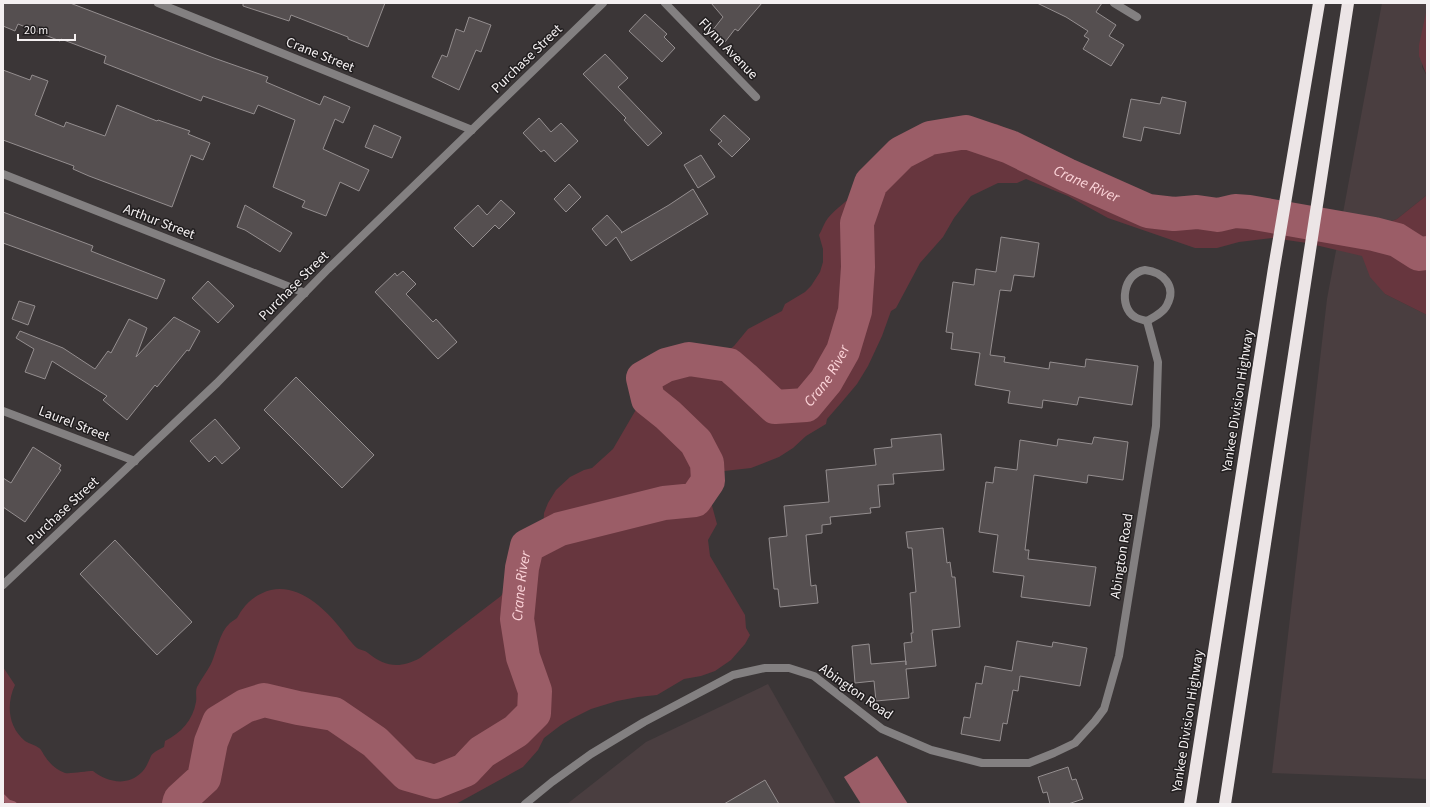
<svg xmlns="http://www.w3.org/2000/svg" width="1430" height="807" font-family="'Source Sans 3',sans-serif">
<rect width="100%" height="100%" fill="#3b3637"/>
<g fill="#4a3e40">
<path d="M1382,3h45l-5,64 5,9v119l-30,24 -21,8 -15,1 24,66 42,21v464l-155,-6 55,-474z"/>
<path d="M768,684l68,120h-269l79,-62z"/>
</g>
<g fill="#67363e">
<path d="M1427,8v68l-8,-20v-11z"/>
<path d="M961,121l36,3 47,24 48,31 31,13 33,10 33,6 23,2 10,-6 11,-2 11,1 44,12 34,2 20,9 11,2 23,-1 21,-8 30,-24v120l-42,-21 -15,-17 -8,-21 -55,-13 -34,-5 -34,4 -22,6h-22l-87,-30 -40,-22 -42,-17 -9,4h-19l-27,13 -17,22 -11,19 -23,26 -24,45 -5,3 -9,25 -14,30 -11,18 -16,19 -14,16 -1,5 -20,12 -13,12 -14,9 -28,11 -27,3 -14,12 1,19 6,22 -9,16 2,16 35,59 1,13 4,7 -5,9 -14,16 -16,11 -14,5 -17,3 -27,16 -19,2 -21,4 -26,8 -20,10 -10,6 -17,13 -6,12 -15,17 -67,37h-453v-137l12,18c-9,19 -7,42 10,56 5,3 10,4 14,7 2,1 4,5 5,7 5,8 12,15 21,18 6,1 21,-2 28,-2 14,11 34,16 49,1 5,-5 6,-10 9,-16 2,-4 9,-7 13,-9l1,-6c16,-8 28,-21 31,-39 1,-5 -1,-10 1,-15 4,-8 10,-15 14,-23 6,-13 8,-31 19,-41 2,-2 5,-3 7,-5 2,-3 3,-6 5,-8 7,-10 17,-17 29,-20 29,-6 54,19 70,39 5,6 10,14 16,19 3,2 8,2 11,5 17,14 32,16 52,5l81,-62 11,-18 9,-32 22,-15 1,-18 4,-10 8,-13 14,-13 14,-7 8,-2 21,-19 35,-60 14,-13 30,-5 26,-12 16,-13 14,-17 34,-18 3,-7 20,-12 6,-6 9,-14 3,-10v-13l-4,-14c3,-5 5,-12 9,-17 8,-10 20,-17 29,-27 6,-6 9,-16 15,-23 22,-29 53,-43 89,-47z"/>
</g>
<path fill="#9b5d67" d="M877,756l31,48h-47l-17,-27z"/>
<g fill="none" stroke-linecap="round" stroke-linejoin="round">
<path stroke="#9b5d67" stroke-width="5.5" d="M3,797l5,5 6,2"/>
<path stroke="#9b5d67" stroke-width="34" id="s1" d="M179,804l1,-4 24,-22 7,-36 8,-20 26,-16 19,-6 34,8 36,6 41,28 32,32 28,8 30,-12 17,-18 34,-21 18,-18 1,-22 -12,-34 -6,-38 5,-51 5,-22 33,-17 104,-26 31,-3 13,-19 -1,-18 -11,-21 -28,-27 -20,-16 -5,-21 23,-13 23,-6 40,6 15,13 31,29 31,-2 20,-24 17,-30 12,-40 3,-44 -1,-44 14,-40 30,-30 29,-15 36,-6 44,15 57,28 81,36 26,3 23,-2 21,3 17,-4 14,1 125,22 23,6 22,14 8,-1"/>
</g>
<g fill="#554f50" stroke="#948e8f">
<path d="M3,3h67l144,55 54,19 -2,5 54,23 4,-9 26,11 -7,16 -8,-4 -12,30 46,21 -10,21 -19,-9 -14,34 -24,-9 3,-6 -32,-14 22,-67 -37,-15 -4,9 -51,-18 -2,5 -97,-38 2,-7 -45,-17 -1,2 -42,-17 -3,7 -12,-5z"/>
<path d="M243,3h142l-17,44 -20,-8v-2l-57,-22 -2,6 -46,-15z"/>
<path d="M711,3h51l-24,28 -3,-2 -10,13 -13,-11 11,-14z"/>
<path d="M1037,3h65l-6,9 20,13 -7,11 15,9 -13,21 -28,-17 6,-10 -5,-3 4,-5 -22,-14z"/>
<path d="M645,14l22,20 -3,3 11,11 -13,14 -33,-31z"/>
<path d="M469,17l22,8 -10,27 -5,-2 -17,40 -27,-13 10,-22 5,2 9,-28 8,3z"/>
<path d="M605,54l23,24 -10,9 44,46 -14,13 -24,-26 2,-2 -43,-44z"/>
<path d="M3,70l27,10 2,-5 16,6 -13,34 29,12 2,-5 39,14 12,-31 40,16 1,-1 32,11 -2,3 22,9 -7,17 -12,-5 -19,52 -83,-31 -16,-7 1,-3 -71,-26z"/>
<path d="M1162,97l24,5 -6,32 -36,-7 -3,14 -18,-4 8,-38 29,5z"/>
<path d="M724,115l26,24 -18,18 -14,-13 4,-3 -12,-11z"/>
<path d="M539,118l12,14 10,-9 17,18 -23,21 -11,-12 -3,2 -18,-19z"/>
<path d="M374,125l27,12 -9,21 -27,-11z"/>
<path d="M701,155l14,22 -17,11 -14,-23z"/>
<path d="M569,184l12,13 -15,15 -12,-13z"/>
<path d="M693,189l15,25 -77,47 -15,-24 -10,9 -14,-17 15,-14 15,17 -1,1 48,-28z"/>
<path d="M501,200l14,13 -16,16 -4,-4 -22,22 -19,-19 24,-23 9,10z"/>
<path d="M245,205l47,28 -12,19 -35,-22 -8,-3z"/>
<path d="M3,212l90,34 -2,5 74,29 -8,19 -154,-56z"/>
<path d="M1001,237l38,6 -5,34 -20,-2 -3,16 -11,-1 -10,65 15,2 -1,5 45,7 1,-7 35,5 1,-8 52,7 -6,39 -53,-8 -2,8 -34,-5 -1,8 -34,-5 2,-12 -35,-6 5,-32 -29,-4 2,-16 -7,-1 7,-50 21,3 2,-16 20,3z"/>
<path d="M403,271l13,13 -10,10 27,28 3,-3 21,23 -19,17 -63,-67 20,-19 2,3z"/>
<path d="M208,281l26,25 -16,17 -26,-25z"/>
<path d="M19,301l16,5 -7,19 -16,-6z"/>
<path d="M174,317l26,14 -11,20 -2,-1 -30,37 -2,-2 -28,35 -24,-20 4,-4 -55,-35 -7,18 -20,-7 9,-23 -18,-11 4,-7 43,17 32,21 13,-18 3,2 18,-34 18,9 -11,29z"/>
<path d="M296,377l78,78 -32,33 -78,-78z"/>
<path d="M215,419l25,29 -18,16 -7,-8 -6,6 -19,-21z"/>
<path d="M941,434l3,36 -51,4 1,10 -16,1 2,22 -10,1 1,5 -41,4 1,7 -9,1v8l-16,2 5,51 5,-1 2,18 -38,4 -2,-18h-4l-5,-51 18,-2 -3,-30 45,-4 -3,-32 50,-5 -2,-16 18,-2 -1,-8z"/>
<path d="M1094,437l34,5 -5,38 -35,-5 -1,8 -53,-8 -9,75h4l-1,9 68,8 -6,39 -69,-9 3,-21 -31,-4 5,-37 -19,-3 7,-50 7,1 2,-16 22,3 3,-30 37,6 1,-7 34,5z"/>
<path d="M33,447l28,18 -2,4 2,1 -36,52 -22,-15v-29l8,5z"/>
<path d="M943,528l4,35 3,-1 2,15h3l5,50 -28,3 4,36 -30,3 3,29 -33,3 -2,-20 -19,2 -3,-37 17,-2 2,20 35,-3v4l-2,-22 8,-1 -1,-9h2l-3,-40 6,-1 -4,-44h-4l-2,-16z"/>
<path d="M115,540l77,82 -35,33 -77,-81z"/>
<path d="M1017,641l35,6 1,-5 34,6 -7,38 -60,-10 -2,15 -5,-1 -6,34 -4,-1 -3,18 -39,-7 3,-17 6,1 6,-35 6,1 3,-18 27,5z"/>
<path d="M1068,767l4,13 4,-1 7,20 -15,5h-18l-3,-12 -4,1 -5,-16z"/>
<path d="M765,780l14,24h-55z"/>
</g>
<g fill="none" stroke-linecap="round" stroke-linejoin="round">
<g stroke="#838081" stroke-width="8">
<path d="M158,3l314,127"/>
<path d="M665,3l91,94"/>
<path d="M1114,3l23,14"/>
<path d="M3,174l302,119"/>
<path d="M1145,270c18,2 32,16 22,35 -3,7 -13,12 -20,16 -4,-1 -9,-2 -12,-4 -17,-10 -12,-44 10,-47z"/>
<path d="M3,411l132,50"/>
<path d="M525,804l27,-22 39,-28 53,-32 89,-47 32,-7h24l25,8 68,53 49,21 51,13h47l25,-10 21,-10 20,-22 9,-12 15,-53 37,-230 2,-64 -11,-41"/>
</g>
<path stroke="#838081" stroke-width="8" d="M3,585l214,-202 111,-114 275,-266"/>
<g stroke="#ece5e6" stroke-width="12">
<path d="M1190,804l84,-536 45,-265"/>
<path d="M1225,804l123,-801"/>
</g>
</g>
<g text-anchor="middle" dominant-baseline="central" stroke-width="3" stroke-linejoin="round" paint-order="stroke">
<g font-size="14" fill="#f4f0f1" stroke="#211e1f">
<text transform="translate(728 49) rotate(46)">Flynn Avenue</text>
<text transform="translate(320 55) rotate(22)">Crane Street</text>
<text transform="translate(527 59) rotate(-44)">Purchase Street</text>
<text transform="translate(159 222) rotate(21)">Arthur Street</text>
<text transform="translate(294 286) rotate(-45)">Purchase Street</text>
<text transform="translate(1238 401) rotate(-81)">Yankee Division Highway</text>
<text transform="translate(74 424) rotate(21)">Laurel Street</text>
<text transform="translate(63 511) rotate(-43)">Purchase Street</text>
<text transform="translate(1122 556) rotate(-81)">Abington Road</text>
<text transform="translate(856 692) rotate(35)">Abington Road</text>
<text transform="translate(1188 721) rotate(-81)">Yankee Division Highway</text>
</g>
<g font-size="15" font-style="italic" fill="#fcd4d9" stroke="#211e1f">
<text stroke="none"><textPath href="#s1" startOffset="1625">Crane River</textPath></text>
<text stroke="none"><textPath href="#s1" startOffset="1180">Crane River</textPath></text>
<text stroke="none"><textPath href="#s1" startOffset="593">Crane River</textPath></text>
</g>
</g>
<rect width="1430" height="807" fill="none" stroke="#f4f0f1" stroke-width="8"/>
<path d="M18 34v6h57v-6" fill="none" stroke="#f4f0f1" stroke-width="2"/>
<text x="24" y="34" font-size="12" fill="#f4f0f1" stroke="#211e1f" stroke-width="3" paint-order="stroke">20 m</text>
</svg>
